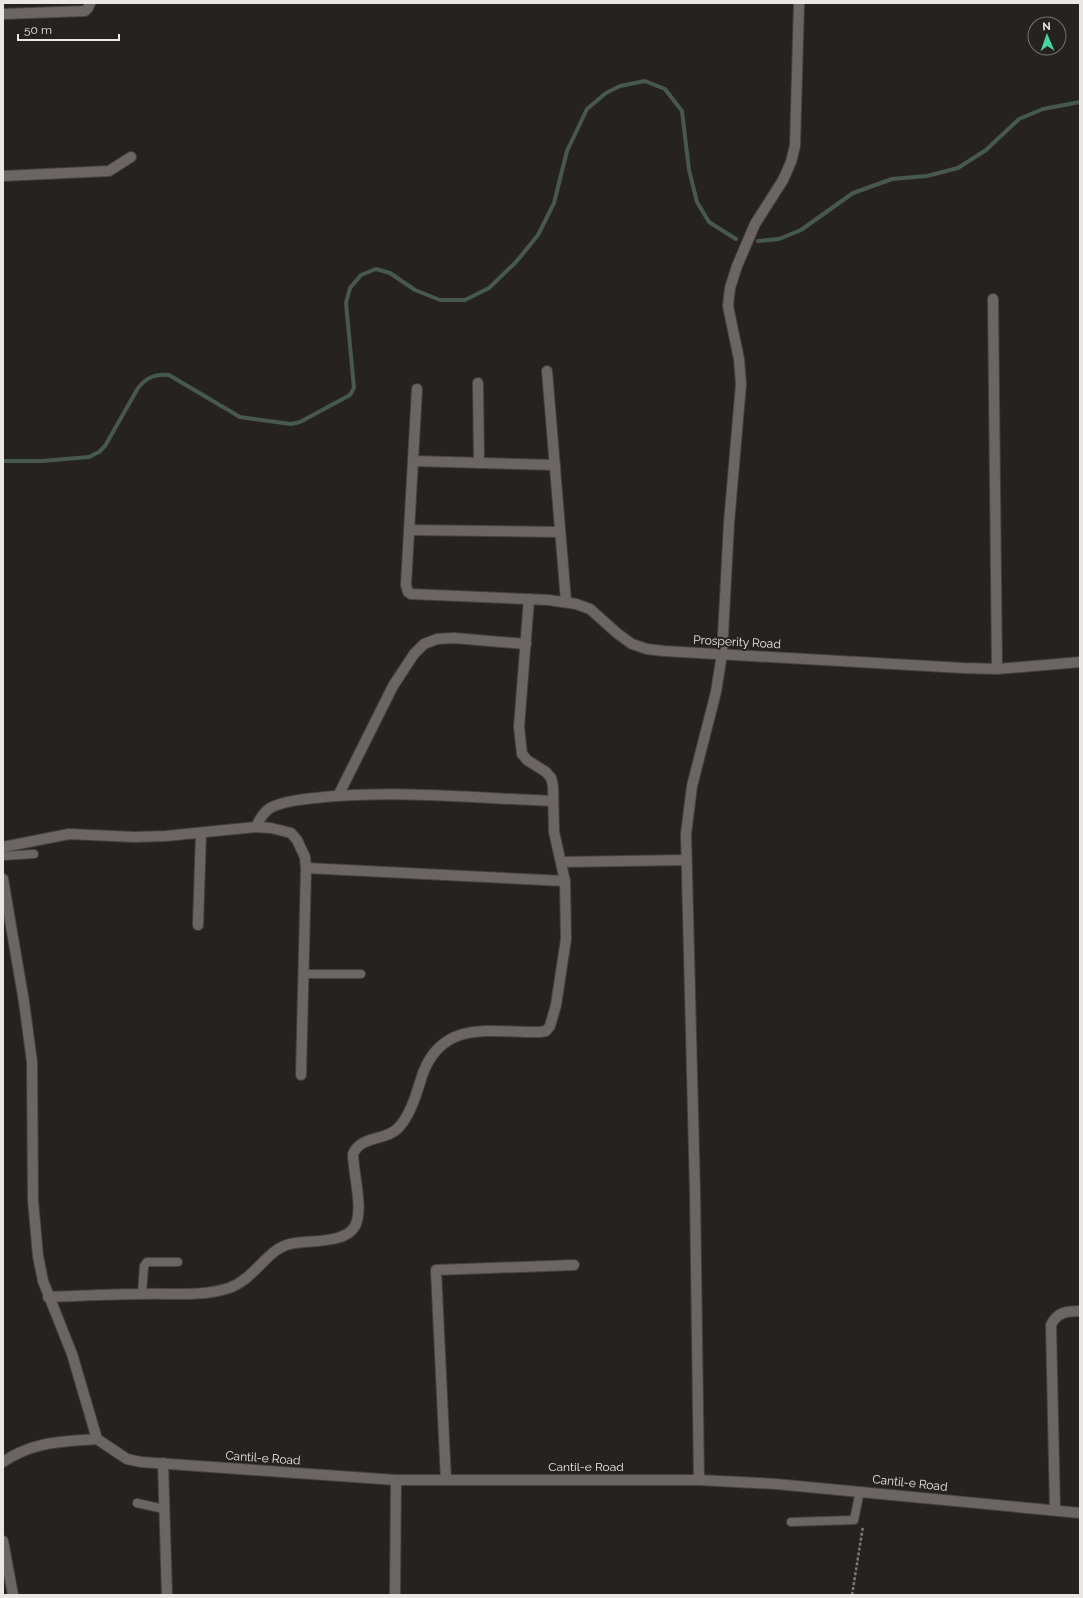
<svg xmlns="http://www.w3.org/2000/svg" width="1083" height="1598" font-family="Raleway,sans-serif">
<rect width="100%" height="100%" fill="#272222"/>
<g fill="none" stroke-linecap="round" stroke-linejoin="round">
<g stroke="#465850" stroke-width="4">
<path d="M758,241l21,-2 22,-9 52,-37 39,-14 35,-3 31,-8 28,-18 33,-31 24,-10 37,-7"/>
<path d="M3,461h39l47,-4 10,-5 6,-6 33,-58c9,-11 17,-14 31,-13l71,42 51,7 9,-2 50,-27 4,-7 -8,-85 4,-15 11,-13 15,-6 14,4 25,17 25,10h25l24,-12 27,-26 22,-27 16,-32 13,-52 20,-42 19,-16 14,-7 25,-5 20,8 17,22 7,59 8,32 12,20 27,17"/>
</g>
<defs>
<g id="service">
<path d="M3,856l31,-2"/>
<path d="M304,974h57"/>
<path d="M142,1294l2,-28 3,-4h31"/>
<path d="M137,1503l27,6"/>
<path d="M791,1522l63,-2 6,-29"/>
</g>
<g id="minor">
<path d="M3,14l82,-3 3,-3 2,-5"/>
<path d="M3,176l106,-5 22,-14"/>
<path d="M993,299l4,370"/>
<path d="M547,371l19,230"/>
<path d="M478,383l1,80"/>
<path d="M417,389l-11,196 2,7 3,2 138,6 27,4 14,5 28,25 14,10 15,5 17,2 299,17 34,1 83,-7"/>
<path d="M413,461l142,4"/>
<path d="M409,530l151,2"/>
<path d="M338,796l55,-110 21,-32 10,-10 13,-5 17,-1 72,6"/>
<path d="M256,827c3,-7 7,-14 14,-19 15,-8 37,-9 54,-11 75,-7 153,1 228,4"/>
<path d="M3,847l66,-13 65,3 32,-1 90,-9 15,1 20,5 6,7 8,17 1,11 -5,207"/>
<path d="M562,862l124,-2"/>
<path d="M306,868l259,13"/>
<path d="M198,925l3,-92"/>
<path d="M48,1297c31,-1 63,-3 94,-3 30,-1 59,3 87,-6 26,-9 38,-39 61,-44 17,-4 56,0 65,-18 9,-16 -2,-54 -2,-72 9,-20 34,-12 47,-28 12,-14 17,-35 23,-53 21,-55 70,-40 117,-41l6,-1 4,-5 6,-21 10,-66 -1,-58 -11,-49 -1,-46 -2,-8 -5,-6 -19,-12 -5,-6 -3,-27 10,-128"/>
<path d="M163,1463l4,132"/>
<path d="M446,1480l-10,-210 138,-5"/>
<path d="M699,1480l-4,-288 -9,-358 6,-48 24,-94 6,-38 7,-131 12,-139 -2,-25 -11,-53 2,-18 7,-22 18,-42 28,-44 8,-18 4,-16 4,-143"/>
<path d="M1055,1510l-4,-185c6,-13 16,-14 29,-14"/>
<path d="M3,1541l10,54"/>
<path d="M395,1595l1,-115"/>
</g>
<g id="tertiary">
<path d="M3,879l21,123 8,60 1,138 5,56 5,25 29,73 25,85"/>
<path d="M97,1439l30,20 14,3 255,18h303l77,4 304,29"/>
<path d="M3,1462c30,-21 59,-20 94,-23"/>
</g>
</defs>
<use href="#service" stroke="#444140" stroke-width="10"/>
<use href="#minor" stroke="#444140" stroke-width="12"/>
<use href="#tertiary" stroke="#444140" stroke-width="12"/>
<path stroke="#7d7878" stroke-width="2.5" stroke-dasharray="3 2" stroke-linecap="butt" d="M852,1595l11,-69"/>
<use href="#service" stroke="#6b6665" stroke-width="8"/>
<use href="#minor" stroke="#6b6665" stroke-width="10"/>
<use href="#tertiary" stroke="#6b6665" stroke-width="10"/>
</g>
<g text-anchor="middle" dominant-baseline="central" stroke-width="4" stroke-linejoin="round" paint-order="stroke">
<g font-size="12" fill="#eae7e6" stroke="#272222">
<text transform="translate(737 642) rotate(3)">Prosperity Road</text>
<text transform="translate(263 1458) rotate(4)">Cantil-e Road</text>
<text x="586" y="1467">Cantil-e Road</text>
<text transform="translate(910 1483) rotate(6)">Cantil-e Road</text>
</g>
</g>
<rect width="1083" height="1598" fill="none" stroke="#eae7e6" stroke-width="8"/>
<g transform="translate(1047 36) rotate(358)"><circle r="19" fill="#272222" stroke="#757170"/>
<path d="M0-3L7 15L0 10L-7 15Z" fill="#49d49d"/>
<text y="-6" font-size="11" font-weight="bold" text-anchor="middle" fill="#eae7e6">N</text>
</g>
<path d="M18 34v6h101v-6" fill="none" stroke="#eae7e6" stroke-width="2"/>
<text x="24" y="34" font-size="12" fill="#eae7e6" stroke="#272222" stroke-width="3" paint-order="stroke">50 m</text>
</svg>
